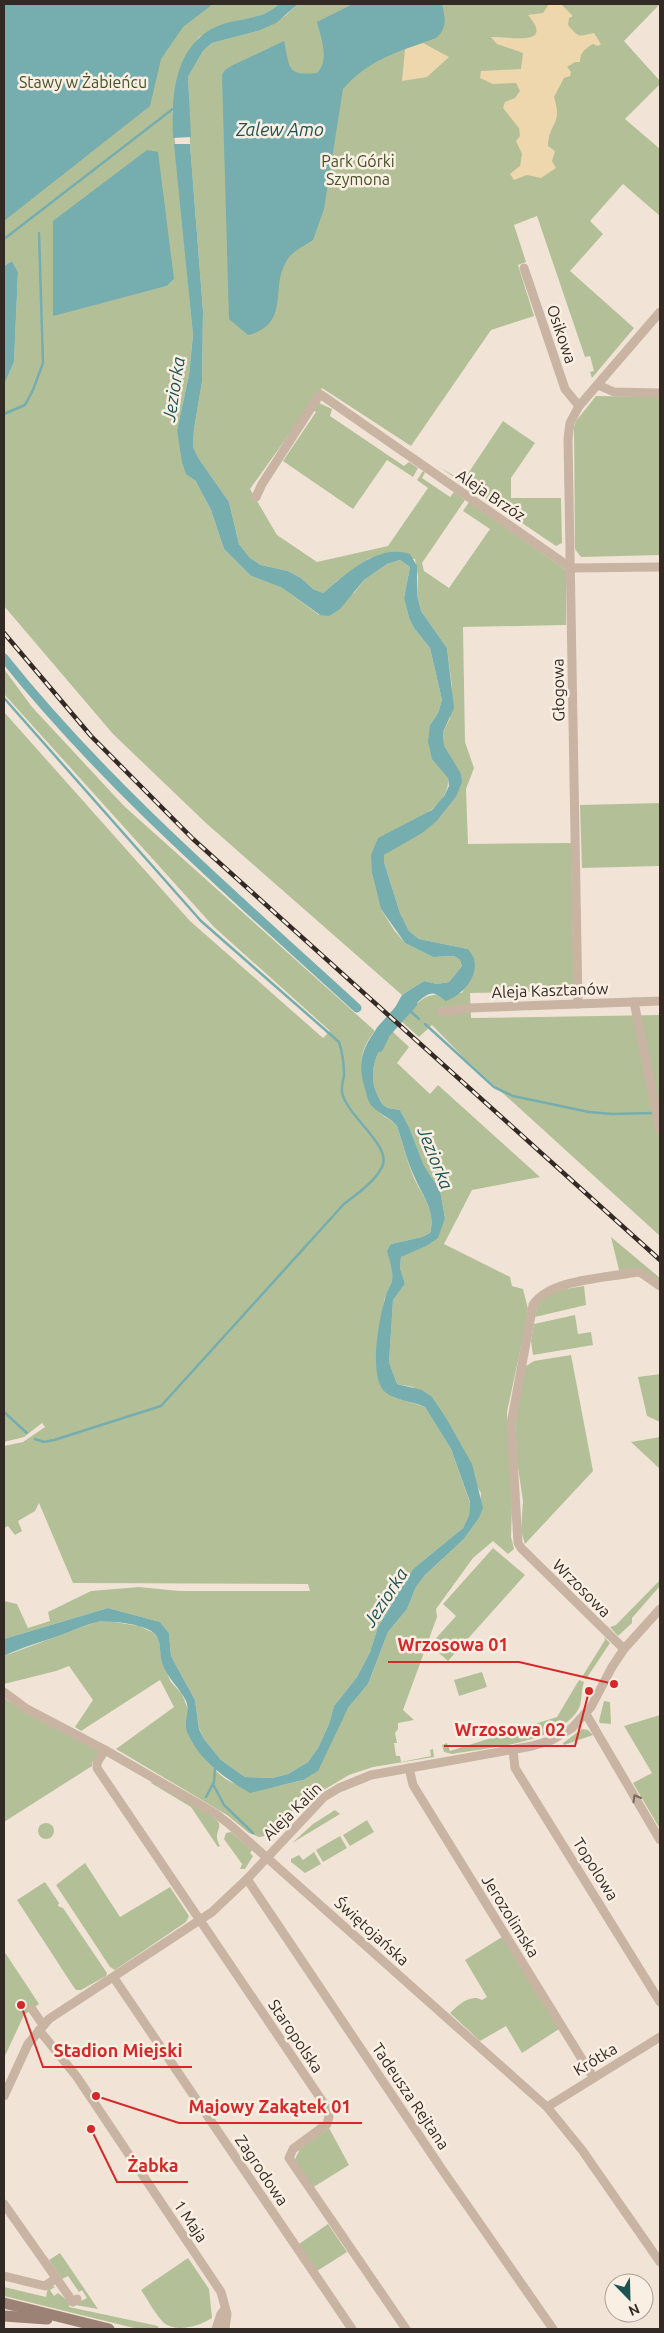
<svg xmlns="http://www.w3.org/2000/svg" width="664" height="2333" font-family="Ubuntu,sans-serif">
<rect width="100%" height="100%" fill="#f1e4d7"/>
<g fill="#b3c097" fill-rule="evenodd">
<path d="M4,4h275l-6,6 -17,7 -28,6 -29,14 -11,15 -16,57 21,226 -4,40 -12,55 18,50 16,30 13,39 27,27 29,10 39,29 35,-22 10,-13 23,-16 13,-4 10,7 -6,31 5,20 5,10 16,20 12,52 -4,13 -8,12 18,53c3,31 -46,50 -70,60l3,71 13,21 11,13 28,14 21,-1 6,4 2,6 -13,16 -12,2 -13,-3 -22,14 -195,-171 -94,-90 -109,-128v-221l10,-23 4,-90 -6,-11 -8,5zM174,279l-7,7 -114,29z"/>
<path d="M298,4h362l-36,37 36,40v3l-35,35 35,30v67l-37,-32 -33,37 13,13 -33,37 64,57 -42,50 -2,-6 4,-1 -4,-15 -5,1 -48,-141 -23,9 12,37 -8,3 16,51 -43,14 -80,116 -89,-58 -72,101 27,46 40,27 71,-16 40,-58 -11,-8 6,-9 2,2 -3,5 28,19 4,-5 11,8 -43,63 2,8 25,17 41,-59 -27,-18 6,-9 97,68v55l-103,2 2,115 9,26 -8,21 2,55 103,-1 3,148 -104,2 1,25 189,-3v221l-198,-180 -30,-31 -13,12 -18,-16c25,-29 23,-26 61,-28l4,-8 2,-36 -49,-10 -10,-8 -9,-18 -16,-51v-7l53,-34 19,-24 -6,-42 -6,-10 -1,-13 7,-14 2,-31 -5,-39 -26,-37 -4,-16 1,-18 -3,-18 -45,-1 -33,23 -14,12 -10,-4 -12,-11 -13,-7 -27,-6 -11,-7 -11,-14 -10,-42 -30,-43 -6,-12 1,-18 8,-47 1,-71 -13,-167 -2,-67 15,-26 9,-8 46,-12 27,-15z"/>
<path d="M596,396l64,1v158l-79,2 -6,-8 -1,-122 2,-6z"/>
<path d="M319,403l13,6 -2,7 74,50 5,-4 9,6 -5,9 -26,-17 -34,49 -70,-48 33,-49 -4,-3z"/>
<path d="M503,421l32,22 -24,35v20h50l1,45 -6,3 -117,-79 24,14z"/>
<path d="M4,669l28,38 92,99 251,225c-19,22 -16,43 -4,67 2,5 4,11 8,14 5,6 13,7 18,14 6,17 10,36 17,52 9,20 22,31 16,55l-8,4 -31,7 2,35 -8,18 -8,44 16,56 32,10 26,42 19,54 -1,12 -6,13 -50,41 -35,58 -8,25 -13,25 -23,29 -5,18 -11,24 -10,14 -20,12 -16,4 -27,-1 -24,-17 -17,-21 -5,-11 -4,-28 -24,-44 -2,-23 -9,-11 -52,-14 -104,31v-38l13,3 11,24 22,-7 -2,-9 43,-21 48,-4 40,4h131l-2,-7 -235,-1 -34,-80 -4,8 -17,10 4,10 -7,4 -7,-9 -4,2v-82l19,-4 22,-15 -3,-4 -18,14 -20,5v-730l186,209 133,117 7,-7 -116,-104 -210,-233z"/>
<path d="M660,803v63l-78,2 -2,-63z"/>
<path d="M392,1031l17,16 -12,16 33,31 8,-9 102,92 -68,13 -28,54 66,33 2,9 11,3 5,20 -1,10 -20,93 5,94 -1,31 3,12 -6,5 -15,-13 -20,17 -37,51 1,8 -34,93 11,10 -16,3v6l-3,4 2,10h-3l2,13h4l1,6 30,-6 -1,-6 3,-1 1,8 -61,10 -24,8 -39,23 -9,3 -30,34 -12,2 -10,-4 -22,-18 -111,-66 58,-42 -14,-27 -79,51 -6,-4 18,-27 -24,-34 -13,5 -52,13v-28l92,-34 12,-1 31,5 15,7 5,7 3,23 9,19 11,12 7,18c6,15 16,44 25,56 21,28 60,20 89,12l45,-72 20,-24 20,-52 19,-23 9,-22 9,-12 39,-36 15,-21 2,-25 -68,-106 -16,-3 -8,-22 3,-45 1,-17 12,-16 -5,-16 1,-11 12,-7 32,-32 -5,-28 -16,-23 -15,-40 -9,-17c-4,-1 -8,-1 -12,-2 -5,-2 -8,-7 -10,-12 -12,-23 -1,-46 14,-65z"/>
<path d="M611,1237l49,41v4l-10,-8 -28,-2 -3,-2z"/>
<path d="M584,1286l2,19 -51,12 3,-15 21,-12z"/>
<path d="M575,1315l3,19 13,-2 2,13 -60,10 -2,-14 3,-17z"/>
<path d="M571,1355l22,116 -68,73 -4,-13 2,-30 -6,-40 -2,-44 11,-51 8,-5z"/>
<path d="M660,1374v48l-13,-6 -9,-39z"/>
<path d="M660,1437v32l-29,-27z"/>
<path d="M493,1548l32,27 -77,86 -18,-16 26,-29 -13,-12z"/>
<path d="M660,1580v6l-28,32v5l-14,13 -8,-9 6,-2z"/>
<path d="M604,1637l6,6 -24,36 -4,-2 23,-37z"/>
<path d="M482,1672l5,15 -28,9 -5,-16z"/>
<path d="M579,1680l5,2c-3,8 -2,20 -5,26 -18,35 -93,40 -127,46l-8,-2 -2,-7 5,-2 3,8 107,-34z"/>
<path d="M4,1698l30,19 66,34 -2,6 -6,5v4l-88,56z"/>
<path d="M604,1701l6,1 1,22 -11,-1 -1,-2z"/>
<path d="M660,1715v114l-27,-46 19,-10 -28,-47z"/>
<path d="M582,1729l6,1 5,5 -29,10 -1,-2z"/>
<path d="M153,1780c10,6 63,35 66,43 2,8 -6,10 1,23l-2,1 -27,-40 -40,-24z"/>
<path d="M335,1810l5,4 -48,29 21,-19z"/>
<path d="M367,1820l7,12 -24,14 -7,-11z"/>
<circle cx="46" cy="1831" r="8"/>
<path d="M231,1832l21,18 -2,3 3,3 -8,13h-5l2,-5 -18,-25 2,-6z"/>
<path d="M340,1836l7,12 -24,14 -7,-12z"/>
<path d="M314,1852l7,12 -16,9 -14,-11v-3l8,-4 4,5z"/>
<path d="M85,1863l35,54 50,-30 19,29 -3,6 -71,48 -5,-3 -54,-82z"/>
<path d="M45,1882l14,21 -1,3 5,2 44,65 -1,3 -25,14h-5l-3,-4 -56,-86z"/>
<path d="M502,1937l57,92 -37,24 -16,-27 -26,15 -30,-28c8,-8 21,-20 32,-13l5,-3 -22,-37z"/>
<path d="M4,1951l35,53 -15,11 -20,43z"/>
<path d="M329,2128l20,37 -37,23 -17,-29 5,-10z"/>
<path d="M328,2224l19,28 -30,19 -18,-27z"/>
<path d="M60,2253l38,56 -28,-5 -1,3 89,19 1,3h-21l-134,-33v-9l42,10 2,-10 5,-1 2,1 -5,3 4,6 4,-3 10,8h13l6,-3 -5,-8 -3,2 -11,-16 -6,3 -13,-19z"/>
<path d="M188,2258l21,31 3,29c-13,8 -35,15 -48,5 -9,-9 -16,-23 -23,-33z"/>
</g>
<g fill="#eed6ad">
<path d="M549,4h12l12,12 -4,2 -1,7c12,14 10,11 26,8l7,11 -3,2 -5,-2c-8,5 -13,8 -13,18h-5l-8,5 4,5 -1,4 -6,2 -10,19c9,29 -5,24 -6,49l7,5 -3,10 4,7 -15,10 -14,-3 -13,5 -4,-6 10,-8 2,-12 -6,-13 4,-5 -1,-8 -16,-20 2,-6 10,-4 5,-7 -4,-8 -23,1 -13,-6 1,-7 40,-2 2,-16 -26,-9 -6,-7c17,-1 65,11 37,-22l15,-2z"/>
<path d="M423,43l26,14 -22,20 -25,4 3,-32z"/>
</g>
<g fill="#76adae">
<path d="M4,4h209l-30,23 -22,32 -11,47 -146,115z"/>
<path d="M279,4h19l-22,19 -18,8 -46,12 -9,8 -15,26 3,60 -18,1c-2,-47 2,-102 57,-116 18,-4 36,-5 49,-18z"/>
<path d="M353,4h89c3,14 6,23 -6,34 -36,13 -67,21 -93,51l-19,120 -11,31c-9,6 -22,12 -27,22 -16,27 5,62 -38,73l-19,-16 -7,-244 3,-5 6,-4 53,-25c6,27 2,35 33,32 13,-13 4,-35 0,-51z"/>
<path d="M174,144h16l13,167 -1,71 -8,47 -1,18 6,12 30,43 10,42 11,14 11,7 27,6 13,7 12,11 10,4c23,-19 55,-50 87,-39l7,12v29l4,16 26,37 7,60 -11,24 1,13 17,29 1,8 -6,15 -19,24 -15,12 -38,22v7l16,51 9,18 10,8 49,10c2,3 5,7 6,10 5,19 -13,37 -28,42 -3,-2 -7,-6 -11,-7 -10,-4 -28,20 -34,27l-9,-8 10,-18 22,-14 13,3 12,-2 13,-16 -2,-6 -6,-4 -21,1 -28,-14 -24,-34 -9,-37 -1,-17 7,-17 54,-28 12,-14 5,-10 -1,-8 -16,-19 -4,-17 2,-17 8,-12 4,-13 -12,-52 -16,-20 -5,-10 -5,-20 6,-31 -10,-7 -13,4 -23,16 -24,29 -11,7 -9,-1 -39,-28 -30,-11 -27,-27 -13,-39 -16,-30 -9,-6 -4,-12 -5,-32 12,-55 4,-40z"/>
<path d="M147,150l11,2 16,127 -7,7 -114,30v-95z"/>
<path d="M12,261l6,11 -4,90 -10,23v-119z"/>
<path d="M382,1023l10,8c-15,19 -26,42 -14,65 2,5 5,10 10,12 4,1 8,1 12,2l9,17 15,39 16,24 5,28 -7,20 -10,7 -27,12 -1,11 5,16 -12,16 -1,17 -3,45 8,22 25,6 10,7 14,21 26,46 11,44 -4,10 -15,21 -39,36 -9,12 -9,22 -19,23 -20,52 -20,24 -30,63 -15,9 -53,13c-24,-14 -50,-32 -62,-59 -6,-12 3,-21 -2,-33 -6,-13 -19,-23 -24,-38 -3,-9 0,-21 -7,-29 -9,-10 -46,-14 -58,-12 -12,3 -25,9 -36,13 -19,7 -39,12 -57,21v-17l104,-31 52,14 9,11 2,23 24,44 4,29 5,10 17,21 24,17 27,1 16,-4 20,-12 10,-14 11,-24 5,-18 23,-29 13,-25 8,-25 35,-58 50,-41 6,-13 1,-13 -19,-53 -26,-42c-13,-6 -29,-6 -40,-15 -17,-16 -6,-73 0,-93 1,-7 5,-12 7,-18 2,-8 -3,-22 -5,-30l4,-7 31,-7 8,-4c6,-22 -7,-36 -15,-55 -8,-16 -12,-35 -18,-52 -7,-9 -17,-11 -24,-19 -5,-4 -6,-12 -8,-18 -9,-27 -2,-45 17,-66z"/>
</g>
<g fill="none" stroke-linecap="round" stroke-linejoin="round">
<g stroke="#76adae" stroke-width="2.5">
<path d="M4,239l170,-131"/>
<path d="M4,414l21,-9 8,-15 10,-27 -4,-130"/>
<path d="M4,698l197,223 138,121c4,12 5,21 5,34 -1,5 -3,11 -2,16 4,24 51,54 40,75 -8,16 -26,27 -39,38l-182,201 -107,34 -10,2 -9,-3"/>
<path d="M407,1008l12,11"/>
<path d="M425,1024l69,63 19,9 76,16 23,2 40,-1"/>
<path d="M4,1412l23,21"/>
<path d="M213,1784l11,21 29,28"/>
<path d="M206,1797l8,-15 1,-14"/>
</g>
<path stroke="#76adae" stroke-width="9" d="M4,658c103,129 231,238 353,350"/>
<path stroke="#76adae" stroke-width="15" d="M377,1045l6,-13 27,-30"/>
<g stroke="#c9b4a3" stroke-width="9">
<path d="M524,268l41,121 14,17"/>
<path d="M598,385l16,7 46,1"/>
<path d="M256,497l6,-13 58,-90 251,174 89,-1"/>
<path d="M634,1002l26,128"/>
<path d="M578,1004l-10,-565 2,-16 9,-17 81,-94"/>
<path d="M442,1012l27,-4 191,-7"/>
<path d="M624,1649l-103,-101 -3,-5 -7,-119 22,-119c16,-25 70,-27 98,-32l9,-1 20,14"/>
<path d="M4,1692l23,17 78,41 111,64 13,10 318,283 35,43 78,112"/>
<path d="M586,1714l74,126"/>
<path d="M105,1750l-8,13v5l230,340 2,9 -2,7 -34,25 -4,9 117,171"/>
<path d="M513,1750l2,18 145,234"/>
<path d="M409,1768l4,17 180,292"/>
<path d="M247,1879l194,289 112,161"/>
<path d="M114,1978l238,351"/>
<path d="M32,2009l11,16"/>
<path d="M39,2030l38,47 144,215 6,22 -2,15"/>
<path d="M4,2096l24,-52 21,-25 163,-107 35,-33 77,-82 15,-9 32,-13 161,-29 20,-6 20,-12 19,-21 21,-40 12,-18 36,-40"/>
<path d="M547,2107l113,-70"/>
<path d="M4,2204l69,98 4,-3"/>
<path d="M4,2276l41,10 10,-7"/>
<path d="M216,2329l5,-15 4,-5"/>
</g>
<g stroke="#9c8275" stroke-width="11">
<path d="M4,2303l105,26"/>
<path d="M4,2316l43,3"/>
</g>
<defs>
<path id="rail" d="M4,633l87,103 102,103 467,421"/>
</defs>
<use href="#rail" stroke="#342a25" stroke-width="4.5"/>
<use href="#rail" stroke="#f9efe3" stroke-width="2.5" stroke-dasharray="8" stroke-linecap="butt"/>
</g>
<defs><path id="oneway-chevron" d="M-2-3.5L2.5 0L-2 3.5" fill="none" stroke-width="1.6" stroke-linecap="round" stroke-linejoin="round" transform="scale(1.25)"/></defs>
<use stroke="#77685e" href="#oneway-chevron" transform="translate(636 1798) rotate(-120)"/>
<g text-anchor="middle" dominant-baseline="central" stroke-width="5" stroke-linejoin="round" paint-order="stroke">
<g font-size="16" fill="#445229" stroke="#f9efe3">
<text x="83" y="82">Stawy w Żabieńcu</text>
<text x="358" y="161">Park Górki<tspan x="358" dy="18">Szymona</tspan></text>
</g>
<g font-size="16" fill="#342a25" stroke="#f9efe3">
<text transform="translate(562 334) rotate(71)">Osikowa</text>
<text transform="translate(491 495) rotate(34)">Aleja Brzóz</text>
<text transform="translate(558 690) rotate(-91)">Głogowa</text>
<text transform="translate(550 990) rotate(-2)">Aleja Kasztanów</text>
<text transform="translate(582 1588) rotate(45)">Wrzosowa</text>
<text transform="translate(292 1811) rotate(-44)">Aleja Kalin</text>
<text transform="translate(596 1869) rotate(58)">Topolowa</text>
<text transform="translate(511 1916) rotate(58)">Jerozolimska</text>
<text transform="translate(372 1931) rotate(42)">Świętojańska</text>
<text transform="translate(296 2036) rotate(56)">Staropolska</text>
<text transform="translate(595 2059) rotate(-31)">Krótka</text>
<text transform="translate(411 2096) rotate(56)">Tadeusza Rejtana</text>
<text transform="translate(262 2170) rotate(56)">Zagrodowa</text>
<text transform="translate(191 2221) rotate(56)">1 Maja</text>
</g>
<g font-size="18" font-style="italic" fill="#1b5355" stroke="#f9efe3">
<text x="280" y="129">Zalew Amo</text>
<text transform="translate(173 389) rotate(-81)">Jeziorka</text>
<text transform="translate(436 1158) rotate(68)">Jeziorka</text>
<text transform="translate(385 1597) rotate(-57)">Jeziorka</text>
</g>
</g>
<path fill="none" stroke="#d62828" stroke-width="2" d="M614 1684L519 1662H388M589 1691L575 1746H444M21 2005L43 2067H192M96 2096L179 2123H362M91 2129L117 2182H188"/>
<g fill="#d62828" stroke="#f9efe3" stroke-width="2">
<circle cx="614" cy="1684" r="5"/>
<circle cx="589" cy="1691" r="5"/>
<circle cx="21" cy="2005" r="5"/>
<circle cx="96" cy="2096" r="5"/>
<circle cx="91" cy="2129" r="5"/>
</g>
<g font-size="18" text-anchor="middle" font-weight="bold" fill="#d62828" stroke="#f9efe3" stroke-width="5" stroke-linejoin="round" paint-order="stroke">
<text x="453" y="1651">Wrzosowa 01</text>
<text x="510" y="1736">Wrzosowa 02</text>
<text x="118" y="2057">Stadion Miejski</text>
<text x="270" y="2113">Majowy Zakątek 01</text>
<text x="153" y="2172">Żabka</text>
</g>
<rect width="664" height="2333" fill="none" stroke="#342a25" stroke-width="10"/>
<g transform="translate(629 2298) rotate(157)"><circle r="24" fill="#f9efe3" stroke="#aaa097"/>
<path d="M0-4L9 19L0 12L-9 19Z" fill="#1b5355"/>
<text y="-8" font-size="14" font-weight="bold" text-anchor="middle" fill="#342a25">N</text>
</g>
</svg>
